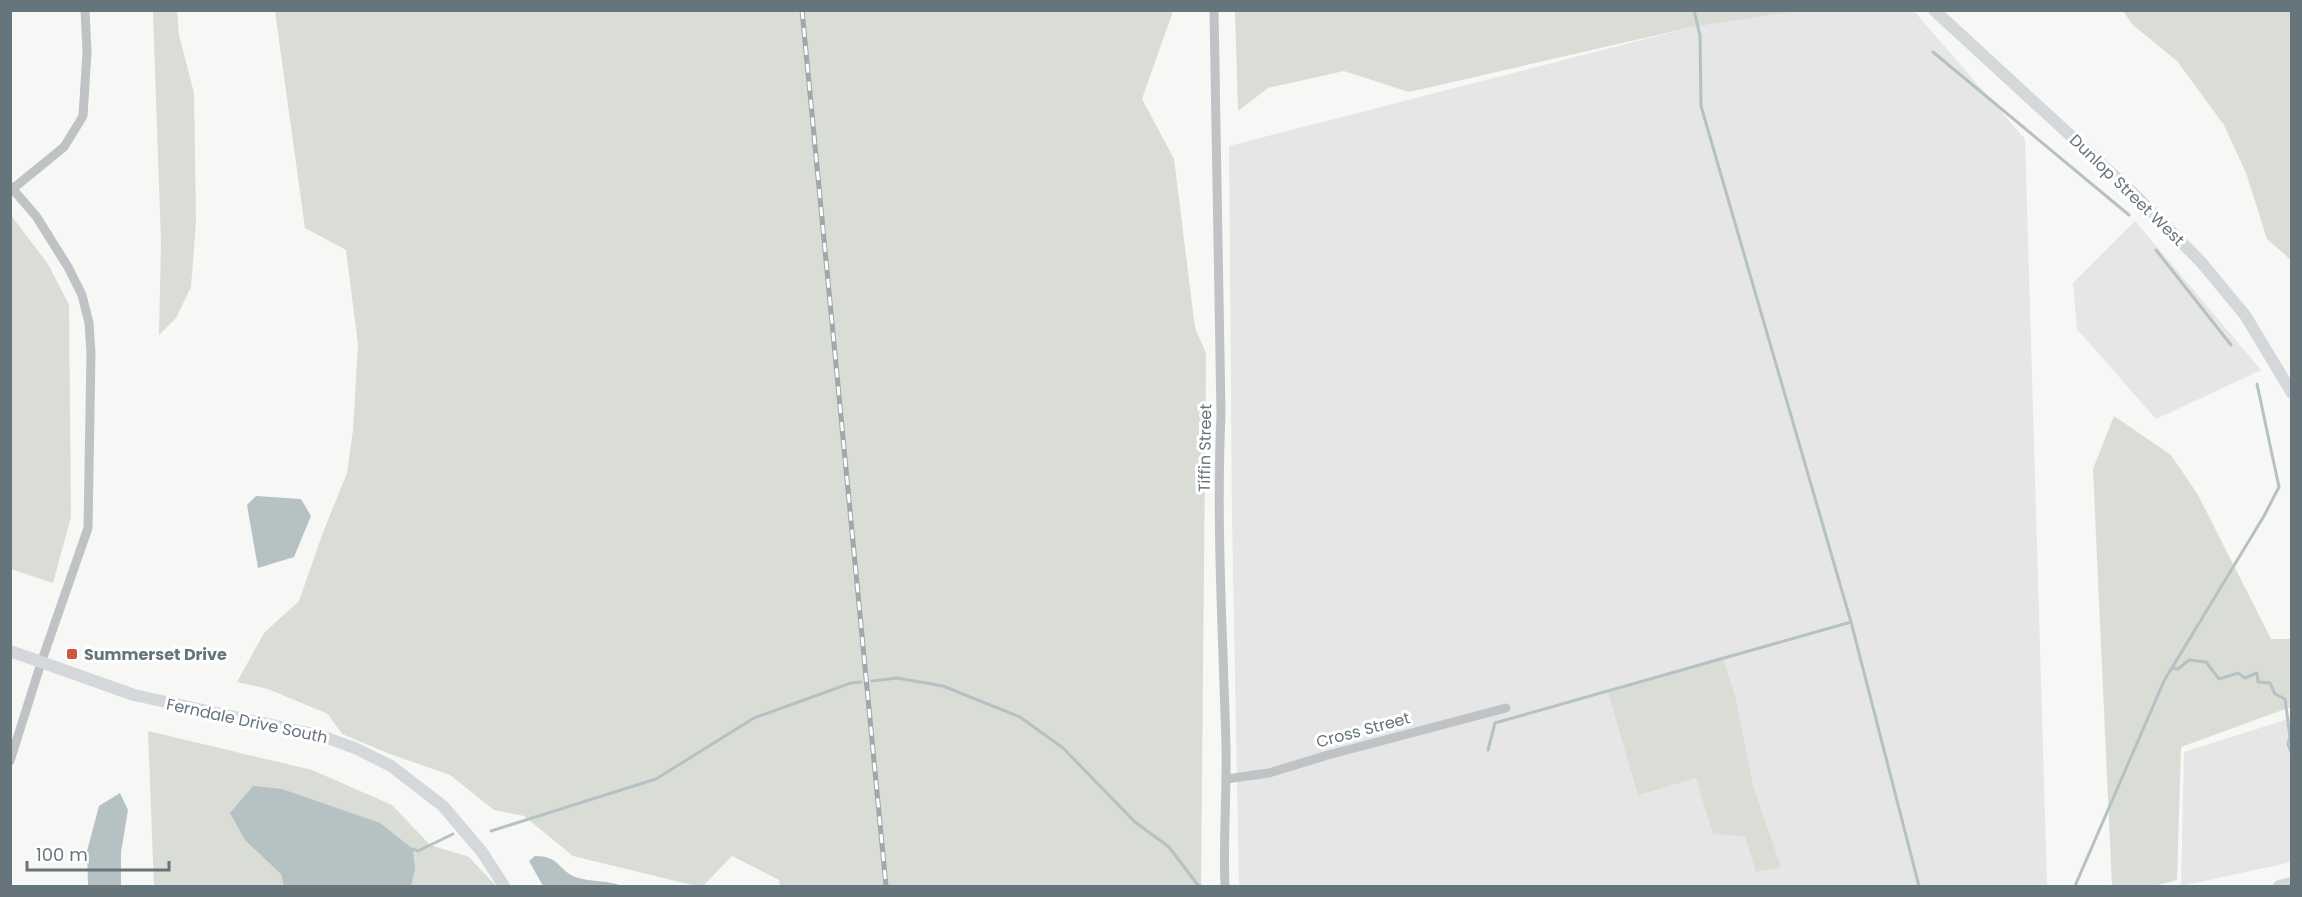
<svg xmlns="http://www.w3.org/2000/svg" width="2302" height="897" font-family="Poppins,sans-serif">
<rect width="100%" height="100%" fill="#f7f7f5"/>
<g fill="#e5e6e5">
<path d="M1799,11h115l111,128 22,747h-808l-7,-370 -3,-370 463,-119z"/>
<path d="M2135,221l126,149 -105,49 -79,-90 -4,-46z"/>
<path d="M2291,718v144l-110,24 3,-134z"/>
</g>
<g fill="#d9ddd6">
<path d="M153,11h24l2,24 15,58 2,129 -5,65 -15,31 -17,17 2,-92z"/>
<path d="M275,11h898l-31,88 32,60 21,169 11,25 -5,533h-421l-1,-6 -47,-24 -29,30h-7l-123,-30 -49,-40 -30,-6 -44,-35 -60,-21 -48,-20 -14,-20 -60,-25 -31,-7 27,-49 35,-32 23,-66 25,-62 6,-43 5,-86 -12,-94 -41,-22z"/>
<path d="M1235,11v-1l564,1 -107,16 -283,65 -65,-21 -76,17 -30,23z"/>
<path d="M2123,11h168v249l-24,-21 -21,-66 -22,-48 -47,-64 -44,-36z"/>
<path d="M10,214l38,50 21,41 2,212 -18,66 -42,-14z"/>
<path d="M2114,416l57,39 27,40 73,144h20v68l-110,40 -4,133 -23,6h-42l-19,-417z"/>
<path d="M1722,656l14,43 17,87 28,81 -25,5 -11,-36 -32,-2 -17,-56 -58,17 -30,-103z"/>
<path d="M148,731l164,39 80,35 38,40 39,12 27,29h-342z"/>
</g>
<g fill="#b6c1c4">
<path d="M256,496l45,3 10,17 -17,41 -36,11 -11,-63z"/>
<path d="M253,786l29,3 98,34 33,26 2,21 -4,16h-127l-3,-12 -36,-34 -15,-27z"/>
<path d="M120,793l8,17 -7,42v34h-33l-1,-35 12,-45z"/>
<path d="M535,856c25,0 22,13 40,21 15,5 32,3 47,9h-79l-14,-25z"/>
</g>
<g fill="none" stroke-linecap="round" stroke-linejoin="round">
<g stroke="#b6c1c4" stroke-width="3">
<path d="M1694,10l6,26 1,70 150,516 68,264"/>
<path d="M1933,52l196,163"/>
<path d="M2156,250l75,95"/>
<path d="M2172,668l6,1 11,-9 17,2 13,17 19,-6 7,5 12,-5 1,9 12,1 5,11 10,5 5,38 -2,7 4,11"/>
<path d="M872,681l25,-3 46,8 77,31 43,31 72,74 34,25 28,37 4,2"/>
<path d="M1488,750l7,-27 356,-101"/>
<path d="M2292,766v2"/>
<path d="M491,831l165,-52 98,-61 97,-35 10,-1"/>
<path d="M413,849l5,2 35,-17"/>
<path d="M2075,886l89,-205 100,-165 15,-29 -22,-103"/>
</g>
<g stroke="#bfc3c6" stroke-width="9">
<path d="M1214,10l7,404c-5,110 2,221 5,332 1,47 -3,93 -1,140"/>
<path d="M10,186l26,30 32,51 14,28 7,28 2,30 -3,175 -47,135 -31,98"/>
<path d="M10,191l54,-44 19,-31 4,-64 -2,-42"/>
<path d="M1226,779l43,-6 59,-18 178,-47"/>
</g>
<g stroke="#d4d8da" stroke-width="12">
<path d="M1934,10l201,185 66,67 44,53 47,78"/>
<path d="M10,651l124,44 188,41 35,13 34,17 52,40 39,46 22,34"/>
<path d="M2279,886l13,-3"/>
</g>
<defs>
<path id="rail" d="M802,10l84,876"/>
</defs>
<use href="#rail" stroke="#a1a7ab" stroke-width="5"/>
<use href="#rail" stroke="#fff" stroke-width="3" stroke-dasharray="9" stroke-linecap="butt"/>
</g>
<rect fill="#cf573d" stroke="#fff" stroke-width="2" x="66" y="648" width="12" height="12" rx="3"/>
<g text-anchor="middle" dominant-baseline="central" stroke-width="6" stroke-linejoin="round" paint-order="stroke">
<g font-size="16" fill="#66747c" stroke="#fff">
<text transform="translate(2127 190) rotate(44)">Dunlop Street West</text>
<text transform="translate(1205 448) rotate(-89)">Tiffin Street</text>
<text transform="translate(247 721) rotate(12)">Ferndale Drive South</text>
<text transform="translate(1363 730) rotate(-15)">Cross Street</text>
</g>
<g font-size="16" font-weight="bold" fill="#66747c" stroke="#fff" text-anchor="start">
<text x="84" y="654">Summerset Drive</text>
</g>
</g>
<rect width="2302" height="897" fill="none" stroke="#66747c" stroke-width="24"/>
<path d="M27 861v9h142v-9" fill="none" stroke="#66747c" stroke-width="3"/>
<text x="36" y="861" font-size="18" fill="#66747c" stroke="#ffffff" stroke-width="4.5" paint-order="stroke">100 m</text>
</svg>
